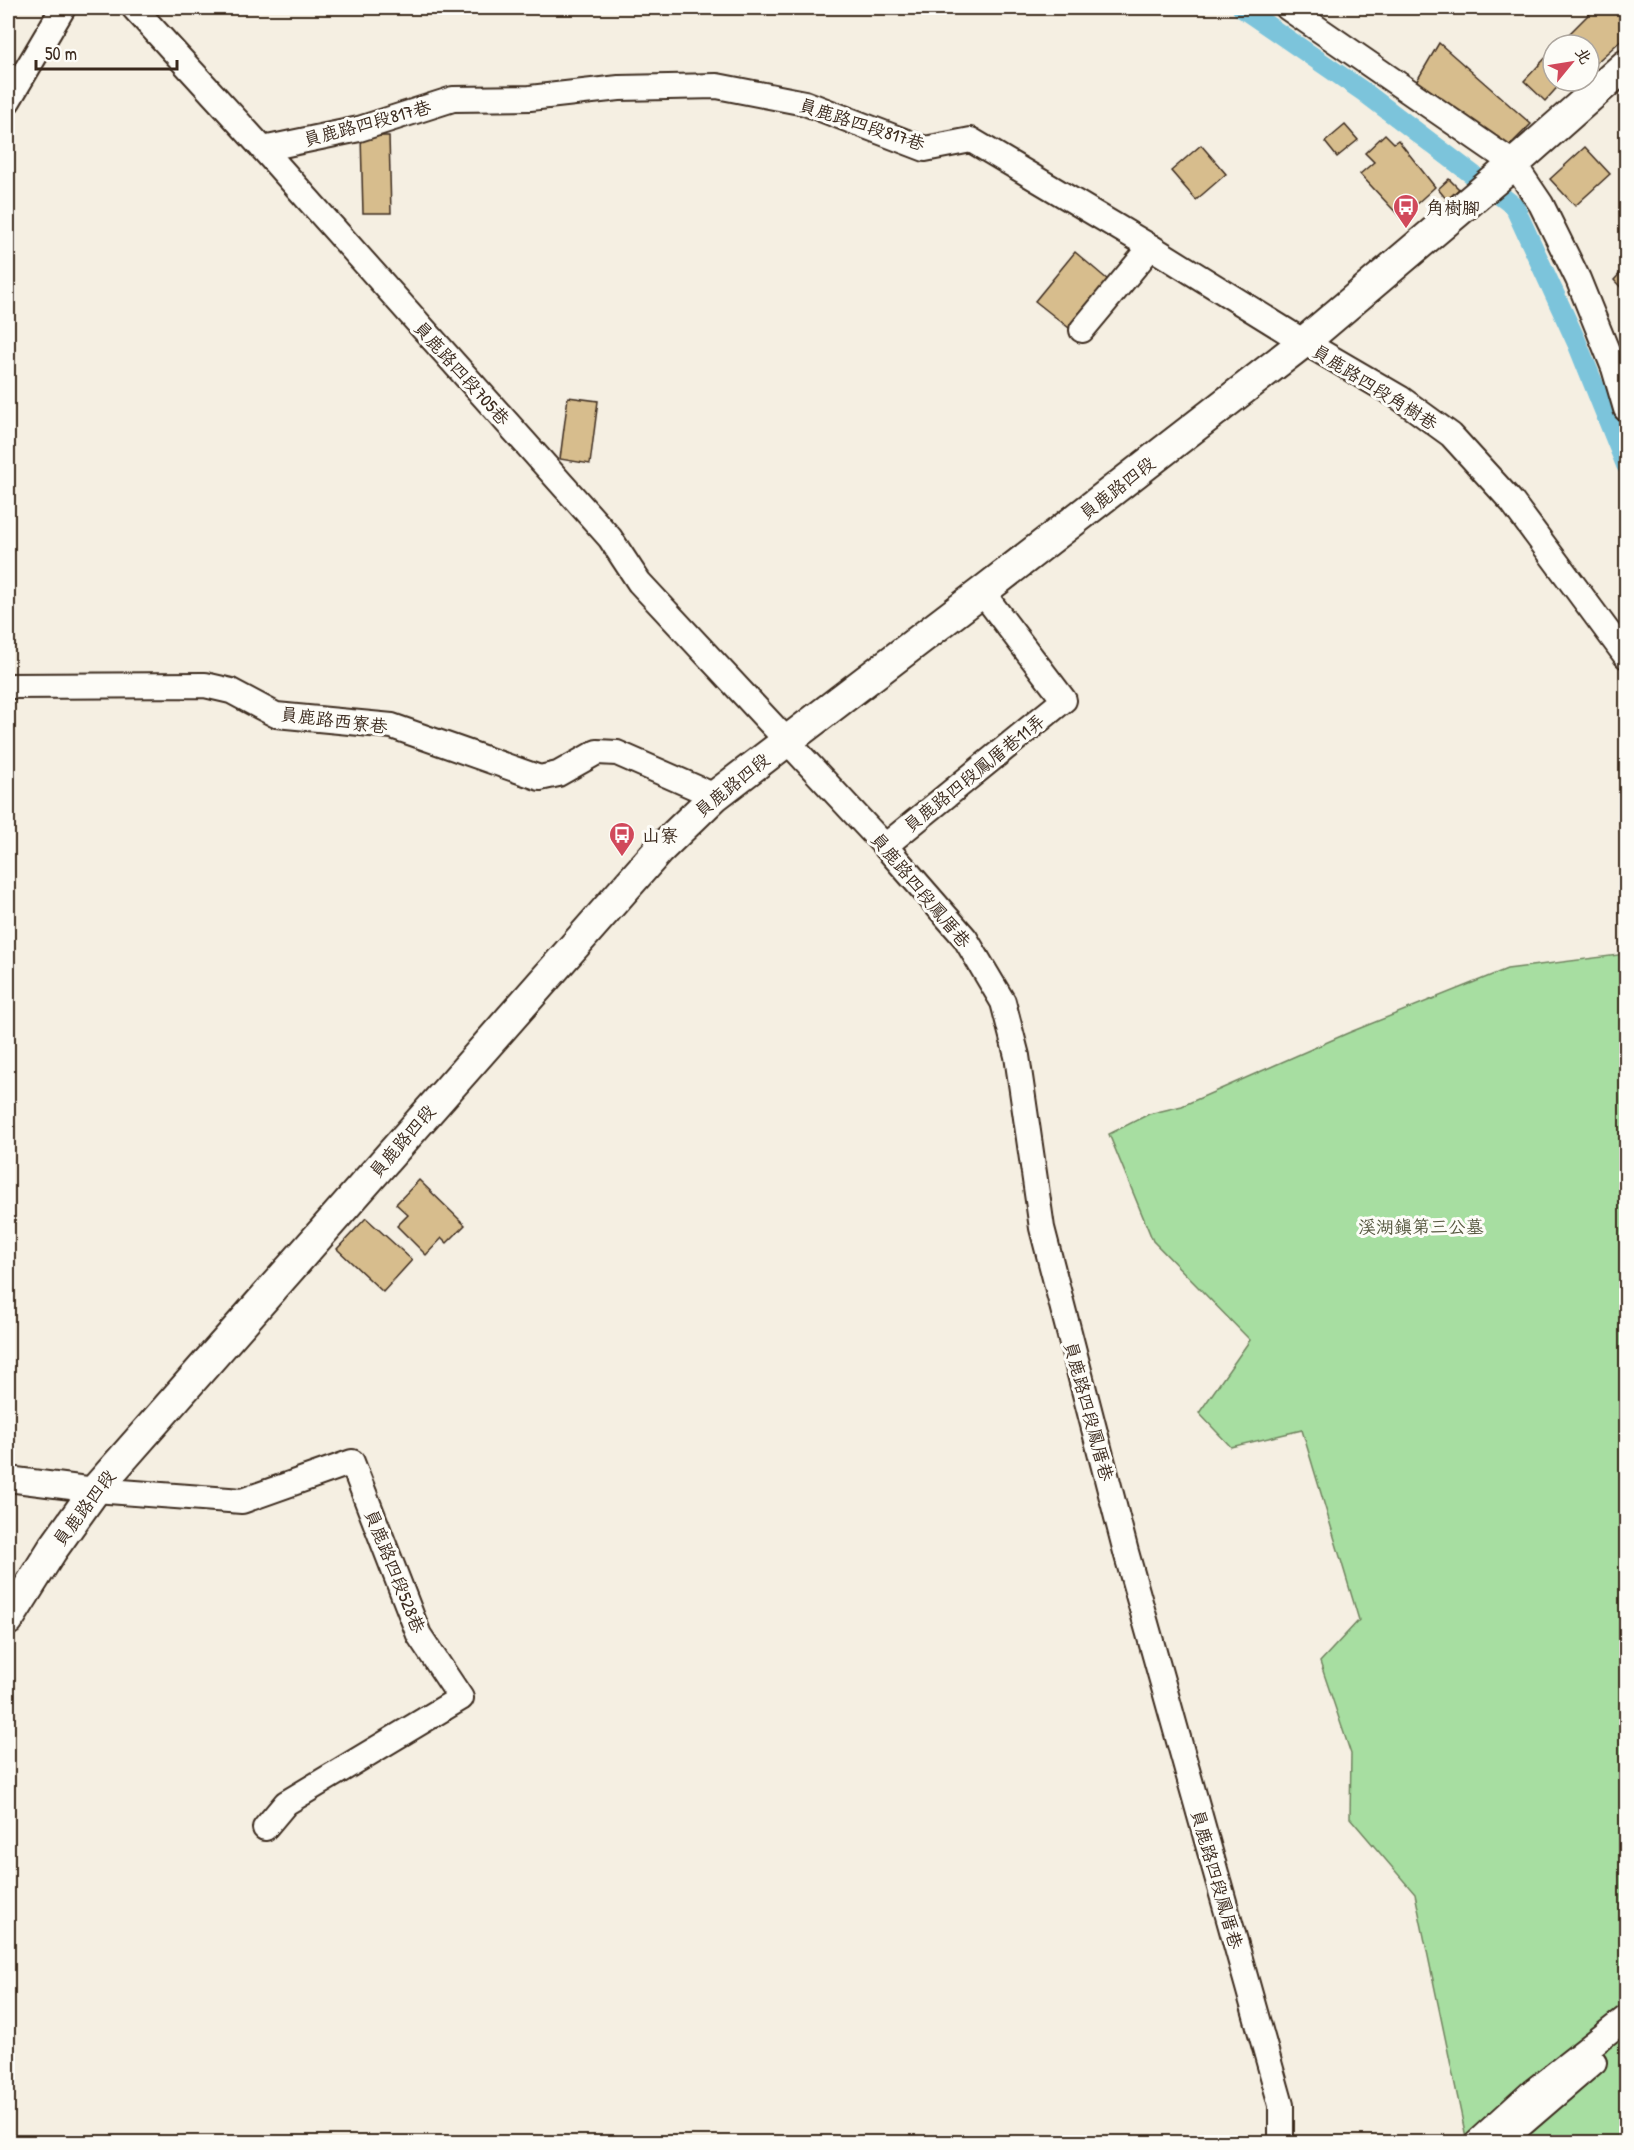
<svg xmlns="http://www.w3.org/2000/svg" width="1634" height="2150" font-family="'Patrick Hand','LXGW WenKai TC',sans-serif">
<rect width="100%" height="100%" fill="#f5efe2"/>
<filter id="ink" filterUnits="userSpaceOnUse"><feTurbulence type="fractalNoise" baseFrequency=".0167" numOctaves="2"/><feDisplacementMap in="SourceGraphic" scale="12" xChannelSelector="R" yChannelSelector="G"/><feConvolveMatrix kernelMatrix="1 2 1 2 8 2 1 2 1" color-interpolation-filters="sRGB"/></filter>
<g filter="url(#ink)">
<path fill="#a7dea1" stroke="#718460" stroke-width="1.5" d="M1626,954v1188h-159l-52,-248 -65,-76 1,-64 -31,-92 39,-42 -57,-190 -71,17 -32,-34 51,-73 -97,-99 -44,-107 40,-20 33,-8 166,-73 159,-64z"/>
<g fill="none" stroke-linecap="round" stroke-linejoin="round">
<path stroke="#7bc4db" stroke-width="20" d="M1242,8l122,84 150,114 63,137 49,122"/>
</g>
<g fill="#d7bd8d" stroke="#3b2a1e" stroke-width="1.5">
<path d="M1595,8h31v28l-37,33v-24h-31z"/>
<path d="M1439,43l92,81 -25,25 -91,-65z"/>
<path d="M1553,50v31h10l-18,20 -21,-20z"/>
<path d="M1345,125l13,15 -21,17 -12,-15z"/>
<path d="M1385,134l9,9 4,-3 37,47 -34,31 -41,-44 14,-12 -9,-9z"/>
<path d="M361,136h28l2,77h-28z"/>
<path d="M1201,145l25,29 -30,26 -25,-29z"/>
<path d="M1585,147l25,27 -35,32 -25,-27z"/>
<path d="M1449,179l10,10 -12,11 -9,-11z"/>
<path d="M1075,252l33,28 -39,48 -34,-27z"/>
<path d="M1626,267v26l-12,-13z"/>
<path d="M568,397l30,4 -8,63 -30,-5z"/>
<path d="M419,1180l46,45 -18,18 -5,-5 -16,17 -29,-29 11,-11 -12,-11z"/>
<path d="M366,1218l46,42 -29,32 -46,-43z"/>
</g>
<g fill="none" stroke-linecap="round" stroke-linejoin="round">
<defs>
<g id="minor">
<path d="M134,8l129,141 347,389 29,44 246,264 80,92 38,64 14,54 25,172 84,324 155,553v37"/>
<path d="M1288,8l226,156 27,40 37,75 36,89 12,41"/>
<path d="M8,101l55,-93"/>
<path d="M263,149l96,-20 94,-30 77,-1 89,-10 98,-2 88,17 120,46 46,-9 180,107 -69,83"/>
<path d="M1151,247l153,95 96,56 51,37 61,67 114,154"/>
<path d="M8,686l197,-1 26,6 45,24 116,11 148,52 18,-4 39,-22 20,1 98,43"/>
<path d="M885,846l179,-146 -82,-108"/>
<path d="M8,1479l87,11 147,11 110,-39 67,173 42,63 -175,105 -21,25"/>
<path d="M1477,2142l55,-50 94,-74"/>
<path d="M1501,2142l93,-80"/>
</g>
<path id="major" d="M8,1620l44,-70 43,-60 563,-639 57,-55 267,-204 322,-250 210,-178 112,-99"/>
</defs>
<use href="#minor" stroke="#3b2a1e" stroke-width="28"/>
<use href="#major" stroke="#3b2a1e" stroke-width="34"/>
<use href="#minor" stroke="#fdfcf7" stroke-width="24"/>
<use href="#major" stroke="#fdfcf7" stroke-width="30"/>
</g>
</g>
<defs>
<symbol id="bus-pin" viewBox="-11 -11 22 30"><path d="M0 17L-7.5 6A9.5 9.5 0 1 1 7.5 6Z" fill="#d1495b" stroke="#fdfcf7"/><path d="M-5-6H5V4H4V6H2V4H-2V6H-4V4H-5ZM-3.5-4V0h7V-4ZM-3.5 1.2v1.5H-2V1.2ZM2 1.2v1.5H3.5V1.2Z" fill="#fff"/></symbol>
</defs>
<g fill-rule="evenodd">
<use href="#bus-pin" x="1391" y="192" width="30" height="40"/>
<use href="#bus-pin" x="607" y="820" width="30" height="40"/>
</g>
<g text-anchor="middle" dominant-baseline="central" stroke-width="6" stroke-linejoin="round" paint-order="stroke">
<g font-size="18" fill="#3b2a1e" stroke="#fdfcf7">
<text transform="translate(367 123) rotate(-15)">員鹿路四段817巷</text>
<text transform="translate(862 124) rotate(18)">員鹿路四段817巷</text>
<text transform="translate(462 373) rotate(48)">員鹿路四段705巷</text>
<text transform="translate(1375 387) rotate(32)">員鹿路四段角樹巷</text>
<text transform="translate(1117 488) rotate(-38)">員鹿路四段</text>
<text transform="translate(334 720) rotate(7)">員鹿路西寮巷</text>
<text transform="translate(974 773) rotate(-39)">員鹿路四段鳳厝巷11弄</text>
<text transform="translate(732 785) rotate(-39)">員鹿路四段</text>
<text transform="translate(921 890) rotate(50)">員鹿路四段鳳厝巷</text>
<text transform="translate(402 1141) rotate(-49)">員鹿路四段</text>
<text transform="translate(1089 1411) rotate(75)">員鹿路四段鳳厝巷</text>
<text transform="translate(84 1508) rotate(-53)">員鹿路四段</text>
<text transform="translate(395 1571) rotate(68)">員鹿路四段528巷</text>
<text transform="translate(1217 1879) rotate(74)">員鹿路四段鳳厝巷</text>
</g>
<g font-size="18" fill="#3b2a1e" stroke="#fdfcf7" text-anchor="start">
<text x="1426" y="207">角樹腳</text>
<text x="642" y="835">山寮</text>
</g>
<g font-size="18" fill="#56573f" stroke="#fdfcf7">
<text x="1421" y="1226">溪湖鎮第三公墓</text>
</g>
</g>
<rect width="1634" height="2150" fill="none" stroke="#fdfcf7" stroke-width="30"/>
<rect x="15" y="15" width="1604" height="2120" fill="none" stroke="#3b2a1e" stroke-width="2" filter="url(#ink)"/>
<g transform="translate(1571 63) rotate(60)"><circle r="28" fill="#fdfcf7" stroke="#afa8a0" stroke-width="1.5"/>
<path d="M0-4.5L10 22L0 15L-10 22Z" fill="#d1495b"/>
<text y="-9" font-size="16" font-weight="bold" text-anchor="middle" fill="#3b2a1e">北</text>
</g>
<path d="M36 60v9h141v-9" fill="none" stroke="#3b2a1e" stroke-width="3"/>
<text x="45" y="60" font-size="18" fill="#3b2a1e" stroke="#fdfcf7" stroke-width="4.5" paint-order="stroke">50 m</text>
</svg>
